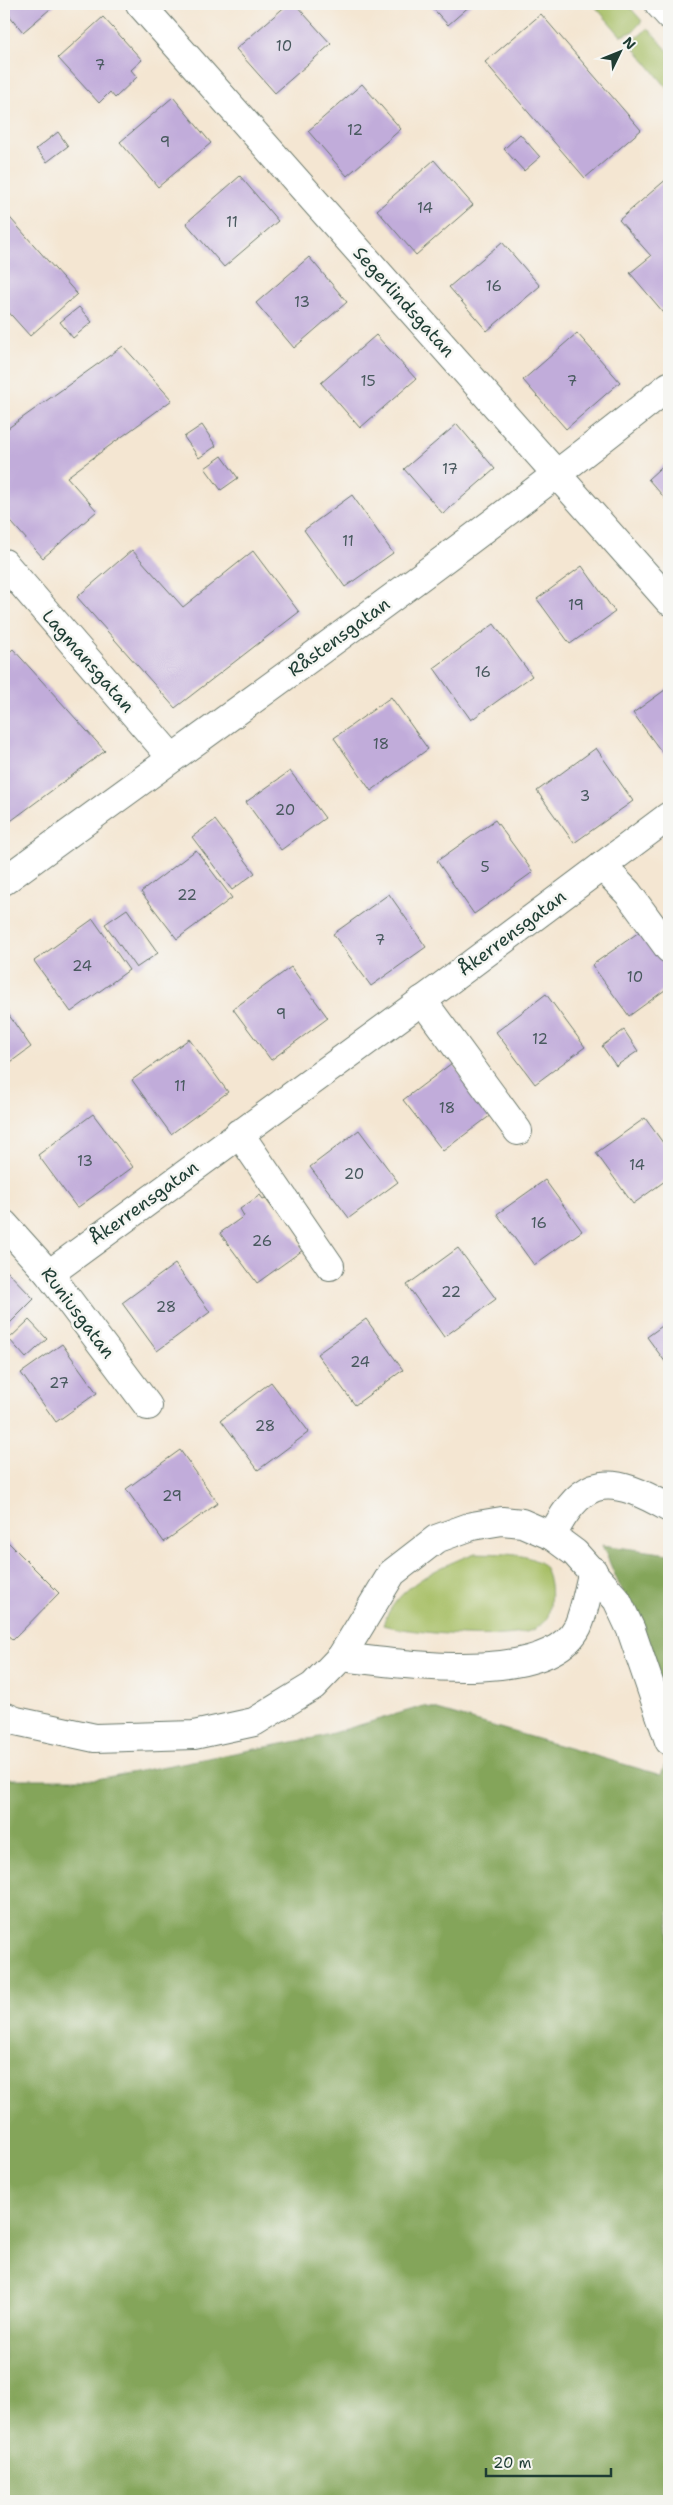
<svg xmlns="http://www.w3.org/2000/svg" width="673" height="2505" font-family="'Shantell Sans',sans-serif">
<rect width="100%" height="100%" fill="#f6f6f2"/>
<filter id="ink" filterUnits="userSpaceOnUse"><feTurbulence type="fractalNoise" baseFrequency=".02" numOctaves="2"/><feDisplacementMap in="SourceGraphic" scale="10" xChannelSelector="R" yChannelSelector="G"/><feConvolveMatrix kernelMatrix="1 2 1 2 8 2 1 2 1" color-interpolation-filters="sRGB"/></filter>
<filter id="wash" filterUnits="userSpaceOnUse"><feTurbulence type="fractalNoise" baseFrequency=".0096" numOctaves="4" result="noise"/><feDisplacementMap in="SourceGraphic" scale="20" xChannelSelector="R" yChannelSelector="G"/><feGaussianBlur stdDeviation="1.12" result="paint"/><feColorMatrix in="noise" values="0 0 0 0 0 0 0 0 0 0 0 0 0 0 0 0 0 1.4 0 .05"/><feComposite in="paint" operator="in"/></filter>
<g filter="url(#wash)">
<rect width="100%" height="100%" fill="#f4e6d2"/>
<g fill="#a6be64" stroke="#627e4c">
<path d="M593,4h34l15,17 -10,11 -11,4z"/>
<path d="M648,28l21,24v38l-37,-45 1,-4z"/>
<path d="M475,1553c20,1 46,-1 64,9 14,8 13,41 9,54 -2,4 -9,11 -13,13 -25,13 -124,4 -152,-4 13,-39 56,-58 92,-72z"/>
</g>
<g fill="#84a55a" stroke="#527147">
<path d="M602,1545l67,9v147z"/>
<path d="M424,1706l237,69 8,-21v747h-665v-725l8,3h85l222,-42z"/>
</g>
<g id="blocks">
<g fill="#c1acda">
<path d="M4,4h52l-33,28 -19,-23z"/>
<path d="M288,4h7l36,40 -56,49 -39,-44z"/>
<path d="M429,4h43l-24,21z"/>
<path d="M541,14l100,116 -56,48 -100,-116z"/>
<path d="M103,17l39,43 -11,10 6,7 -22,21 -5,-6 -11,11 -41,-45z"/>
<path d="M362,84l39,45 -54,47 -39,-45z"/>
<path d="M173,97l38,46 -53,44 -38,-45z"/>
<path d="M58,132l10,14 -21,16 -11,-13z"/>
<path d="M520,134l20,23 -16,14 -20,-22z"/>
<path d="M434,160l39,45 -57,50 -39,-45z"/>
<path d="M240,176l38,45 -54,46 -38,-44z"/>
<path d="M669,177v142l-39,-46 21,-17 -32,-36z"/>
<path d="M4,211l73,83 -47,42 -26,-29z"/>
<path d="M502,242l38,44 -53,45 -38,-44z"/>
<path d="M309,257l38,45 -53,46 -38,-45z"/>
<path d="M79,307l13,15 -19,16 -13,-16z"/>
<path d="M577,333l43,49 -54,47 -43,-49z"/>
<path d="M376,335l40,44 -56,49 -39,-45z"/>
<path d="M123,346l49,54 -105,77 30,34 -54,47 -39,-44v-83z"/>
<path d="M457,424l38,45 -52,45 -39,-45z"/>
<path d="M202,425l14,21 -17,12 -15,-21z"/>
<path d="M222,456l16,22 -17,12 -16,-22z"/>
<path d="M669,460v43l-21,-24z"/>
<path d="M352,495l41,58 -48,34 -41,-57z"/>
<path d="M132,550l51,57 70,-56 46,61 -124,96 -98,-111z"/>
<path d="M582,566l33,46 -45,32 -33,-45z"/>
<path d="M494,624l38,52 -61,44 -37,-52z"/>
<path d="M13,649l92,102 -101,75v-169z"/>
<path d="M669,687v75l-36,-49z"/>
<path d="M391,697l37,52 -57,42 -37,-53z"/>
<path d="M596,748l37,53 -59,42 -37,-52z"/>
<path d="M290,771l35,47 -44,32 -35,-48z"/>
<path d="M215,820l40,53 -23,17 -40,-53z"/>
<path d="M495,820l38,52 -59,42 -37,-53z"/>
<path d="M196,850l36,48 -55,41 -36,-47z"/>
<path d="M389,894l37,53 -55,39 -38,-52z"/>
<path d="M127,909l31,44 -22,15 -31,-44z"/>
<path d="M93,919l36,51 -58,42 -37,-51z"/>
<path d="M642,930l27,37v20l-40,29 -37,-51z"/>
<path d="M291,967l37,51 -57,42 -38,-51z"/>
<path d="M546,994l39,53 -50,37 -39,-52z"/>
<path d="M4,1008l27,39 -27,20z"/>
<path d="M624,1030l14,21 -22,15 -14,-20z"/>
<path d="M189,1039l39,53 -57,42 -39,-54z"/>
<path d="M452,1063l39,52 -48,36 -40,-51z"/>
<path d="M93,1114l40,53 -56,41 -39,-53z"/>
<path d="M645,1118l24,33v27l-36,26 -37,-51z"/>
<path d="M359,1130l39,52 -49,36 -39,-51z"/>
<path d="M545,1180l37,51 -48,34 -37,-51z"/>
<path d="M260,1195l3,4 2,-1 38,52 -46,33 -37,-50 24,-17 -4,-7z"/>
<path d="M458,1248l38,51 -52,38 -37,-52z"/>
<path d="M175,1264l35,48 -53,39 -35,-48z"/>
<path d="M4,1268l30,31 -30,30z"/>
<path d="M366,1319l37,51 -48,35 -38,-51z"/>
<path d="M29,1320l18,19 -21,19 -17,-19z"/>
<path d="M669,1321v46l-22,-30z"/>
<path d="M62,1344l35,49 -41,29 -35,-49z"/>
<path d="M271,1382l38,50 -51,38 -37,-50z"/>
<path d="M180,1450l38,53 -54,39 -38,-53z"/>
<path d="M4,1538l55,55 -46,47 -9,-8z"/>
</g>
</g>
</g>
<g filter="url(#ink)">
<use href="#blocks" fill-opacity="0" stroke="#6a786b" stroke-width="1"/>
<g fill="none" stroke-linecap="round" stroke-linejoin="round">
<defs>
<g id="minor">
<path d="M140,4l529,597"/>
<path d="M659,4l10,11"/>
<path d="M4,563l168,195"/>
<path d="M602,866l26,27 41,56"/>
<path d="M4,881c223,-164 449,-322 665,-495"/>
<path d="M422,1000l96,131"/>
<path d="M239,1133l91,133"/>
<path d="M4,1224l45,50 99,132"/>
<path d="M49,1274l393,-288 227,-170"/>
<path d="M552,1536c32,-64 60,-60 117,-28"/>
<path d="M341,1657c56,6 206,31 237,-31 7,-16 10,-37 15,-55"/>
<path d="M4,1716l12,5 79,17 99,-3 60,-13 59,-36 28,-29 51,-84 44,-34 36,-13 30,-5 20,2 30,13 23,17 42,47 14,30 38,111"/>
</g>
</defs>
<use href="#minor" stroke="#6a786b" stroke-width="30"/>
<use href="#minor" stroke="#fff" stroke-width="28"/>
</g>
</g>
<g text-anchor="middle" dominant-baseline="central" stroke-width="5" stroke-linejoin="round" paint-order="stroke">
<g font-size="15" fill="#48595e">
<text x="284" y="46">10</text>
<text x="100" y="65">7</text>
<text x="355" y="130">12</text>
<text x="165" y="142">9</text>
<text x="425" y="208">14</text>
<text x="232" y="222">11</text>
<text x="494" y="286">16</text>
<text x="302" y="302">13</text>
<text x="368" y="381">15</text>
<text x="572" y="381">7</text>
<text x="450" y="469">17</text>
<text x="348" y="541">11</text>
<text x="576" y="605">19</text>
<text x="483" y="672">16</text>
<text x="381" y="744">18</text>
<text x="585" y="796">3</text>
<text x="285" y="810">20</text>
<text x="485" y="867">5</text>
<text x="187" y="895">22</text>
<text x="380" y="940">7</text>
<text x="82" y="966">24</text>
<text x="635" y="977">10</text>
<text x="281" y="1014">9</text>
<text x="540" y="1039">12</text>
<text x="180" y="1086">11</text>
<text x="447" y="1108">18</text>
<text x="85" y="1161">13</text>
<text x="637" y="1165">14</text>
<text x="354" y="1174">20</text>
<text x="539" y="1223">16</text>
<text x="262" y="1241">26</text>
<text x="451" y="1292">22</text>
<text x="166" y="1307">28</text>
<text x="360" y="1362">24</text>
<text x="59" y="1383">27</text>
<text x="265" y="1426">28</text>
<text x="172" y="1496">29</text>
</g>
<g font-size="18" fill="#1f3d34" stroke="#f6f6f2">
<text transform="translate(404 302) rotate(48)">Segerlindsgatan</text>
<text transform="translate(339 637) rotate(-36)">Råstensgatan</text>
<text transform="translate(88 661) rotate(49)">Lagmansgatan</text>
<text transform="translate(512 933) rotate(-37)">Åkerrensgatan</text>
<text transform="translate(144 1203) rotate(-36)">Åkerrensgatan</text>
<text transform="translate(78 1313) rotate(53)">Runiusgatan</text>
</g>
</g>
<rect width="673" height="2505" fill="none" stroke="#f6f6f2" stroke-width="20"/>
<g transform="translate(620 52) rotate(47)" stroke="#f6f6f2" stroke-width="4" paint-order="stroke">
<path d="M0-4L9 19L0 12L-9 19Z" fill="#1f3d34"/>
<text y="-8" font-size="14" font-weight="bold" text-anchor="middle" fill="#1f3d34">N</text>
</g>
<path d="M486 2468v8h125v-8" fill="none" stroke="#1f3d34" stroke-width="2.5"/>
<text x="493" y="2468" font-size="15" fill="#1f3d34" stroke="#f6f6f2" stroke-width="4" paint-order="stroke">20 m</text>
</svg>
